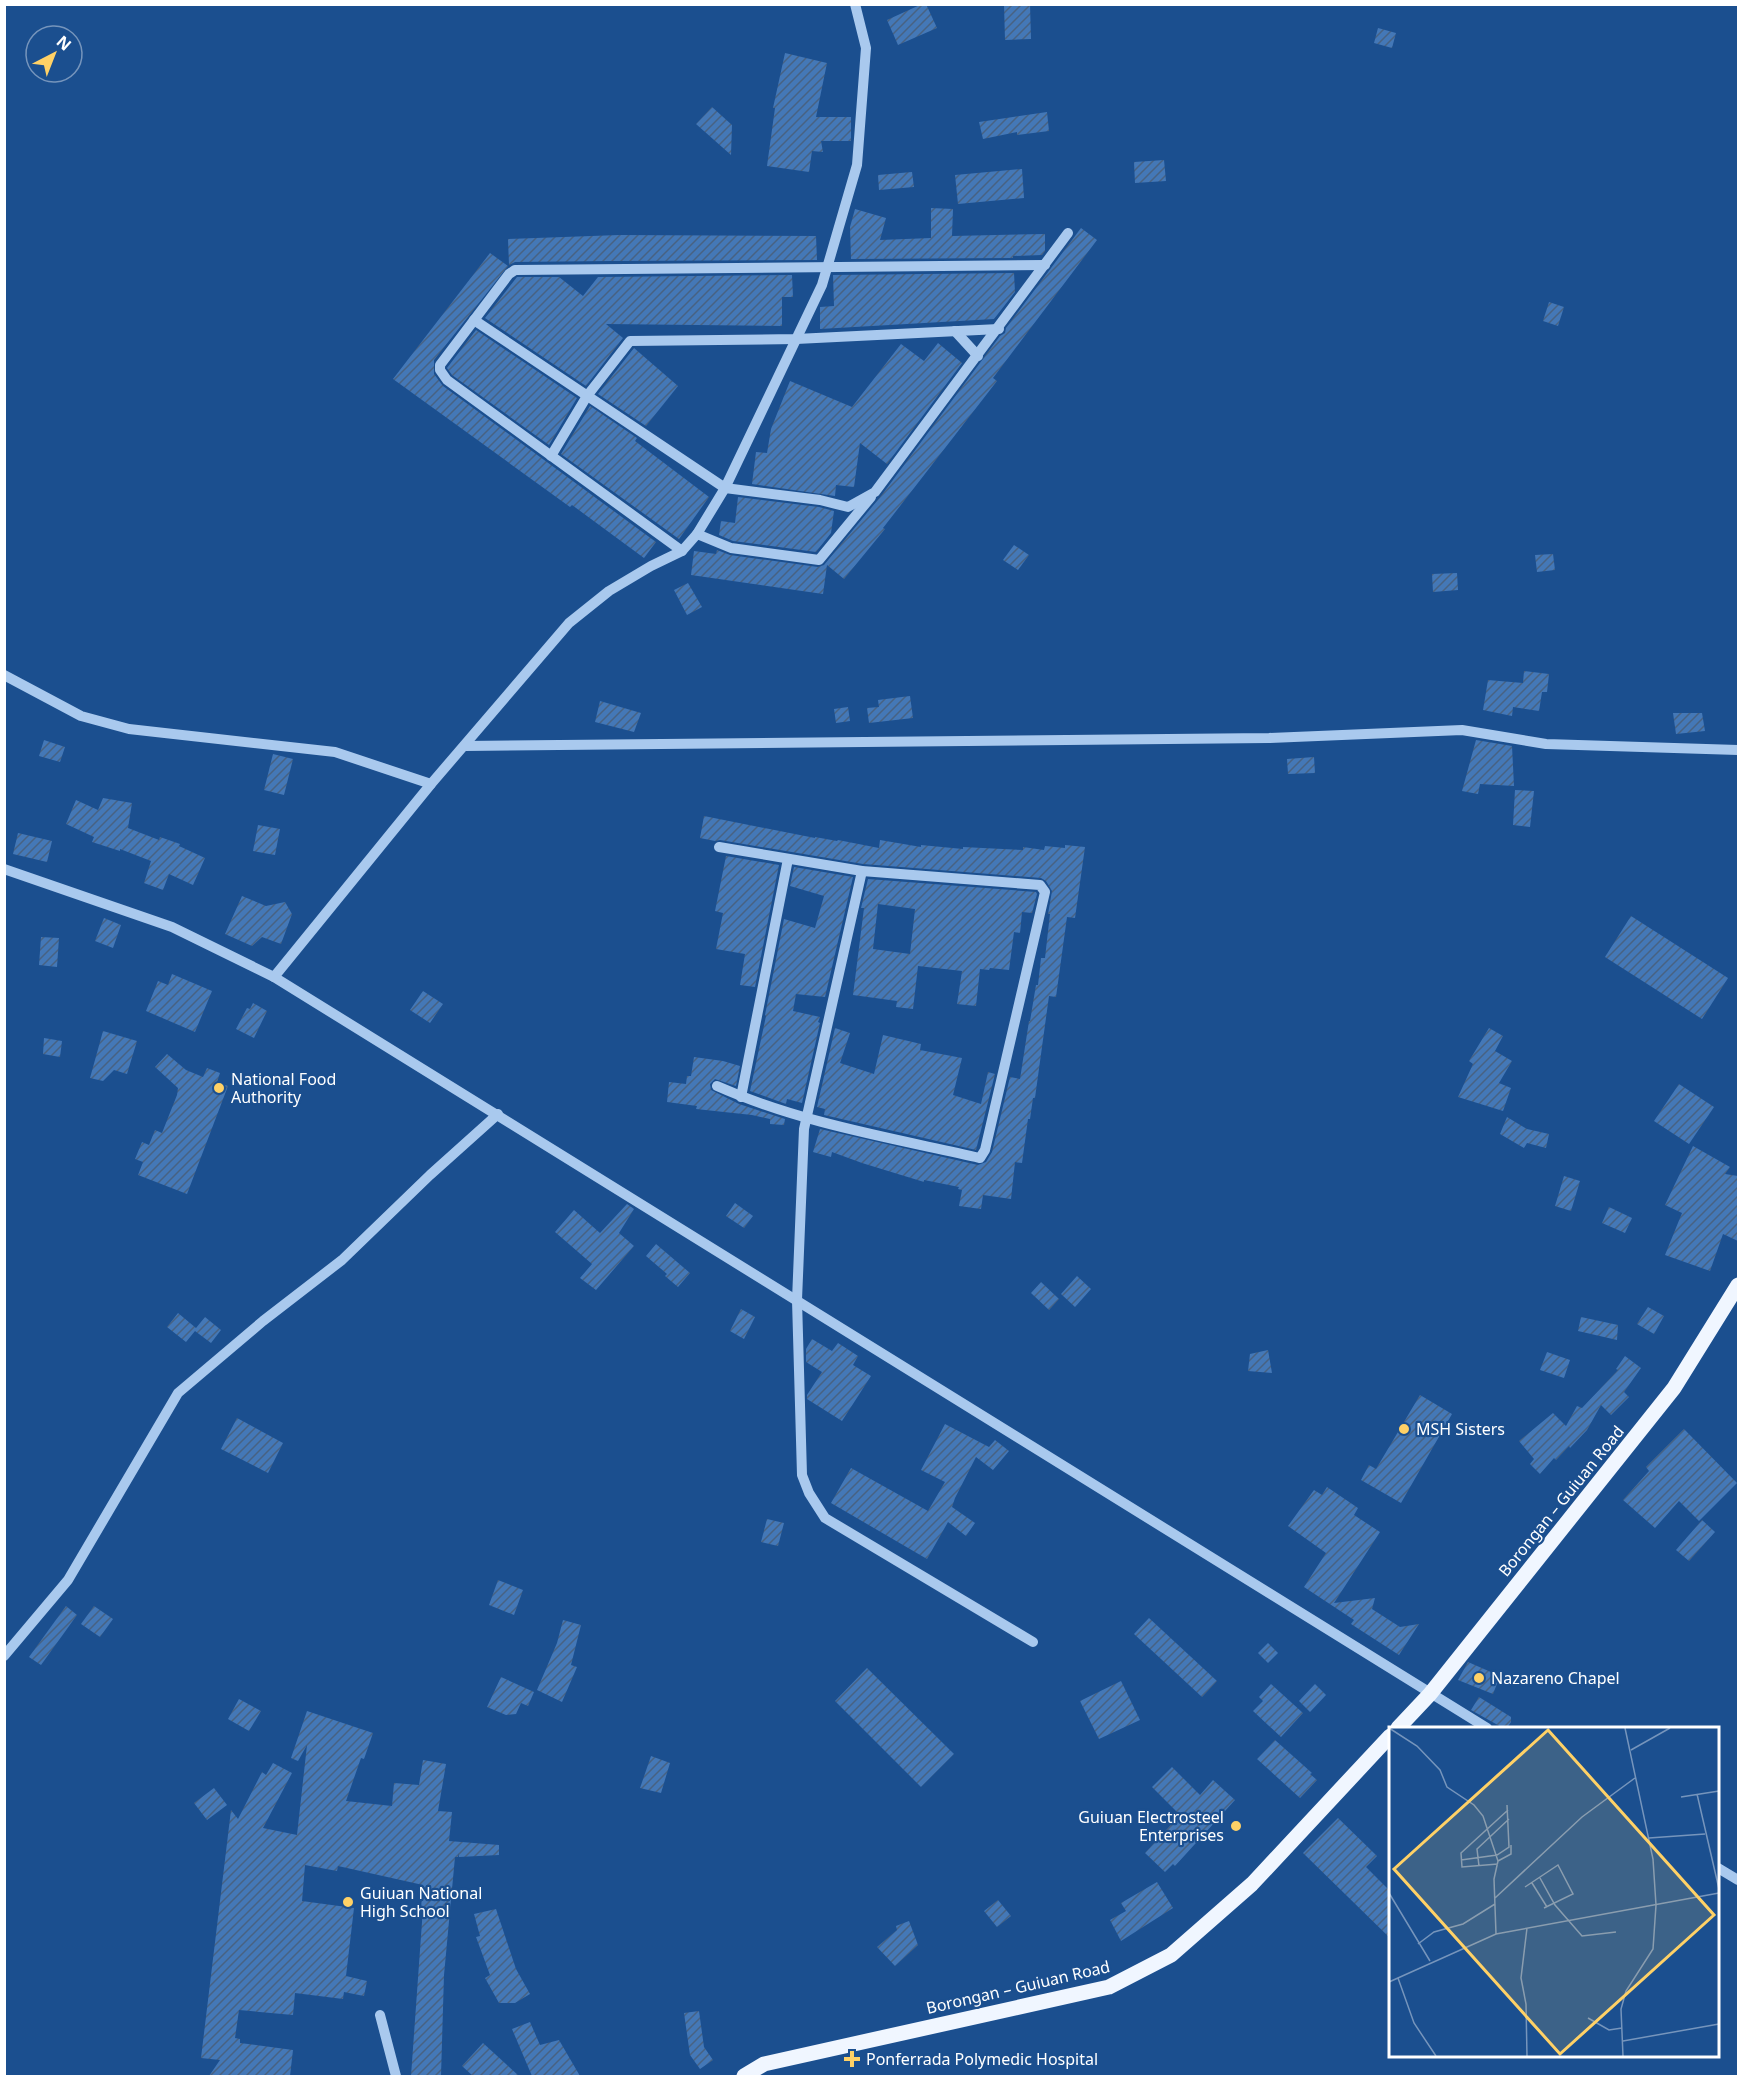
<svg xmlns="http://www.w3.org/2000/svg" width="1743" height="2081" font-family="'Noto Sans',sans-serif">
<defs>
<pattern id="building-hatch" width="6" height="6" patternUnits="userSpaceOnUse" patternTransform="scale(1.5)"><rect width="6" height="6" fill="#4478b7"/><path d="M-1 1l2-2M0 6l6-6M5 7l2-2" fill="none" stroke="#486282"/></pattern>
</defs>
<rect width="100%" height="100%" fill="#1b4f8f"/>
<g fill="url(#building-hatch)" fill-rule="evenodd">
<path d="M922,4h4l11,24 -39,17 -11,-25z"/>
<path d="M1004,4h26l1,35 -26,1z"/>
<path d="M1378,28l18,5 -4,15 -18,-5z"/>
<path d="M785,53l42,10 -11,54h35v24h-30l2,11 -11,-1 -3,21 -42,-6 8,-58h-2z"/>
<path d="M712,107l20,18 -1,30 -35,-31z"/>
<path d="M1047,112l2,19 -32,4v-3l-34,7 -4,-17z"/>
<path d="M1164,160l2,21 -31,2 -1,-21z"/>
<path d="M1022,169l2,29 -66,6 -3,-29z"/>
<path d="M912,172l2,15 -35,3 -1,-15z"/>
<path d="M931,208l22,1 -1,27 93,-2v17l-3,4 -29,1v2l-162,1 -1,-32 5,-18 31,9 -6,22 51,-2z"/>
<path d="M1081,228l16,12 -104,138 4,3 -114,147 2,1 -41,50 -17,-14 -4,29 -132,-19 3,-24 22,3 1,-4 13,5 88,12 6,-2 57,-69 119,-160 5,-3 1,-5z"/>
<path d="M619,235l197,1 1,24 -207,1 -95,1 -6,3 -1,-26z"/>
<path d="M490,253l18,13 -74,94v14l9,12 213,156 -12,16 -72,-53 -2,2 -177,-128z"/>
<path d="M1014,273l1,19 -21,27 -174,10v-22l14,-1 -1,-31z"/>
<path d="M792,275l1,22h-11v29l-176,-2 17,14 -37,48 -101,-68 32,-41h42l24,19 15,-19z"/>
<path d="M1549,302l15,5 -6,19 -15,-5z"/>
<path d="M476,330l101,68 -28,47 -97,-70 -5,-7z"/>
<path d="M938,343l24,20 -75,101 -27,-21 -6,44 -18,-2 -1,11 -83,-12 4,-32 11,1 4,-24 19,-48 62,26 49,-63 23,17z"/>
<path d="M634,348l44,38 -32,40 -48,-32z"/>
<path d="M590,406l47,32 -2,3 74,56 -30,42 -118,-85z"/>
<path d="M738,497l81,10 15,4 -3,22 -15,19 -83,-11 -14,-6 2,-14 14,2z"/>
<path d="M1014,545l15,10 -11,15 -15,-10z"/>
<path d="M1553,554l2,16 -18,2 -2,-17z"/>
<path d="M1457,573l1,17 -25,2 -1,-18z"/>
<path d="M688,583l14,24 -15,8 -13,-25z"/>
<path d="M1524,671l25,3 -2,18h-5l-3,19 -26,-4 -1,9 -29,-6 5,-30 35,3z"/>
<path d="M910,696l3,22 -44,5 -2,-15 12,-1 -1,-7z"/>
<path d="M600,701l41,12 -7,19 -39,-10z"/>
<path d="M848,707l2,14 -14,2 -2,-14z"/>
<path d="M1673,713h29l3,18 -29,3z"/>
<path d="M44,740l21,7 -5,15 -21,-6z"/>
<path d="M1476,740l36,6 2,40 -34,-2 -2,10 -16,-3z"/>
<path d="M273,754l20,5 -9,36 -20,-5z"/>
<path d="M1314,757l1,16 -27,1 -1,-15z"/>
<path d="M1515,790l19,1 -4,36 -17,-2z"/>
<path d="M103,798l29,5 -4,25 31,12 1,-3 20,7 -1,2 26,12 -12,27 -24,-11 -6,16 -19,-7 7,-22 -31,-12v2l-28,-9 2,-5 -28,-13 10,-24 22,10z"/>
<path d="M704,816l111,22v-1l22,4 1,-1 41,8 1,-8 41,7v-2l42,4v-2l60,3v-3l21,3 1,-4 20,2v-3l20,2 -10,71 -8,-1 -11,80 -7,-1 -14,102h-2l-3,21h-2l-6,44 -7,-1 -4,37 -28,-4 -2,14 -22,-3 3,-16 -4,-1 1,-2 -35,-7v2l-62,-19 -30,-11 -1,5 -18,-5 7,-23 158,36 8,-3 6,-10 18,-75 10,2 9,-58h1l6,-36h2l3,-27h4l2,-18 3,-26h-2l4,-23 -6,-10 -5,-3 -178,-14 -143,-24 -5,1 -15,-3z"/>
<path d="M258,825l22,4 -5,26 -22,-4z"/>
<path d="M18,833l34,8 -5,21 -34,-8z"/>
<path d="M726,856l53,9 -24,122 -15,-2 5,-31 -29,-5 7,-36 -8,-2z"/>
<path d="M794,867l59,10 -28,120 -29,-3 -3,17 27,6 -2,5 2,1 -18,80 -15,-4 -1,5 -36,-13 16,-75 -1,-1 19,-96 31,9 9,-32 -34,-10z"/>
<path d="M868,879l168,13 1,2 -5,19 -10,-1 -2,21 -6,-1 -5,38 -19,-2 -1,2 -9,-1 -4,37 -19,-2 5,-33 -44,-5 -5,43 -17,-2 1,-6 -44,-6 11,-87h-3zM878,904l37,5 -5,45 -37,-5z"/>
<path d="M242,896l24,10 19,-4 7,12 -11,30 -19,-7 -10,9 -27,-12z"/>
<path d="M1631,916l97,62 -26,41 -97,-62z"/>
<path d="M104,918l17,7 -8,23 -18,-7z"/>
<path d="M41,937l18,1 -2,29 -18,-2z"/>
<path d="M172,974l40,17 -17,41 -49,-21 12,-30 10,4z"/>
<path d="M423,991l20,13 -13,19 -20,-13z"/>
<path d="M253,1003l14,8 -13,27 -18,-9 11,-21 3,1z"/>
<path d="M835,1028l15,5 -10,30 34,11 9,-39 38,9 -1,6 42,8 -9,37 28,9 7,-32 7,2 -19,76 -152,-35 1,-6 -8,-2z"/>
<path d="M1489,1028l14,8 -8,15 17,10 -13,22 12,5 -8,23 -45,-14 15,-33 -4,-3z"/>
<path d="M103,1031l34,10 -10,33 -13,-4 -11,11 -13,-3z"/>
<path d="M44,1038l18,3 -2,16 -17,-3z"/>
<path d="M167,1054l19,16 17,7 4,-9 13,5 -3,9 11,4 -41,108 -49,-19 5,-13 -8,-3 7,-17 7,3 6,-15 7,3 15,-38 1,-7 -23,-21z"/>
<path d="M694,1057l29,4 17,5 -4,20 -21,-7 -5,5 1,6 28,14 46,15 -1,6 -14,-1v-5l-18,-4 -56,-6 1,-3 -30,-4 2,-20 17,2 1,-8h4z"/>
<path d="M1679,1084l35,23 -25,37 -35,-23z"/>
<path d="M1507,1117l20,12 22,5 -3,14 -19,-5 -3,5 -24,-14z"/>
<path d="M1693,1146l37,21 -5,7 13,2v65l-15,-7 -13,37 -45,-16 17,-42 -17,-8z"/>
<path d="M1564,1176l16,5 -9,30 -16,-5z"/>
<path d="M735,1203l18,13 -9,12 -18,-12z"/>
<path d="M627,1204l7,5 -15,24 15,13 -38,44 -16,-12 12,-14 -37,-32 19,-22 26,23z"/>
<path d="M1609,1207l23,11 -7,15 -23,-10z"/>
<path d="M656,1244l34,29 -12,14 -13,-11 2,-2 -21,-18z"/>
<path d="M1077,1276l14,13 -16,18 -14,-13z"/>
<path d="M1041,1282l18,17 -10,11 -18,-17z"/>
<path d="M1648,1307l16,9 -10,18 -17,-10z"/>
<path d="M741,1309l14,8 -11,22 -14,-8z"/>
<path d="M178,1313l18,15 9,-11 16,13 -10,13 -16,-12 -9,11 -19,-15z"/>
<path d="M1581,1317l37,8 -1,15 -39,-9z"/>
<path d="M812,1339l20,12 6,-8 20,13 -5,9 18,11 -29,45 -35,-22v-4l15,-23 -16,-10v-13z"/>
<path d="M1268,1350l4,23 -24,-2 2,-17z"/>
<path d="M1547,1352l23,8 -6,18 -24,-8z"/>
<path d="M1625,1356l16,12 -17,24 5,5 -18,18 -10,-10 -14,25 -17,18 -1,-2 -13,14 -2,-2 -14,16 -10,-10 4,-5 -15,-18 34,-28 13,13 11,-20 5,2 36,-38 -2,-1z"/>
<path d="M1420,1395l32,19 -51,89 -40,-23 8,-15 7,4z"/>
<path d="M237,1418l46,25 -15,30 -47,-24z"/>
<path d="M945,1424l44,23 6,-7 14,11 -16,19 -17,-13 -21,41 -3,9 23,16 -9,13 -18,-14 -21,37 -96,-56 20,-35 77,43 17,-29 -24,-12z"/>
<path d="M1684,1429l53,54 -38,38 -20,-20 -24,27 -32,-28 26,-29 -3,-4z"/>
<path d="M1327,1487l31,21 -4,7 26,17 -46,71 41,-5 -3,11 28,18 19,-3 -20,31 -48,-31 3,-4 -50,-33 22,-34 -38,-27 26,-36 8,5z"/>
<path d="M767,1519l17,4 -6,23 -17,-4z"/>
<path d="M1702,1520l13,12 -26,29 -13,-11z"/>
<path d="M498,1580l25,10 -9,25 -25,-10z"/>
<path d="M66,1606l11,9 -36,50 -12,-8z"/>
<path d="M94,1606l19,13 -13,18 -19,-13z"/>
<path d="M1149,1618l68,63 -15,16 -68,-63z"/>
<path d="M563,1620l18,5 -10,40 6,2 -15,35 -25,-12 20,-47z"/>
<path d="M1268,1643l10,10 -10,10 -10,-10z"/>
<path d="M1468,1662l32,14 -7,18 -35,-14z"/>
<path d="M867,1668l87,86 -33,33 -86,-86z"/>
<path d="M501,1677l33,15 -6,14 -7,-3 -5,11 -10,1 -19,-8z"/>
<path d="M1121,1681l19,39 -41,19 -19,-38z"/>
<path d="M1271,1684l32,29 -22,24 -28,-26 10,-10 -4,-4z"/>
<path d="M1315,1684l11,11 -16,17 -11,-11z"/>
<path d="M1479,1697l32,20v5l-4,6h-4l-32,-18z"/>
<path d="M239,1699l22,12 -12,20 -21,-12z"/>
<path d="M307,1711l66,22 -9,26 -3,-1 -15,43 46,5 2,-23 25,2 4,-25 23,4 -8,47 14,1 -3,29 50,4v10l-40,2 -1,-4v4h-3l-11,118 -3,101h-30l12,-168h-2l2,-23 -85,-19 -1,5 -32,-6 -3,36 52,7 -8,68 21,5 -3,15 -20,-4 -1,7 -48,-6 -2,22 -54,-5 -4,28 5,1v4l53,7 -3,26h-81l11,-16 -19,-2 30,-248 7,9 24,-47 4,3 7,-12 19,10 -29,55 34,7 10,-90 -9,16 -7,-3z"/>
<path d="M1275,1740l37,33 -2,1 7,6 -17,18 -43,-39z"/>
<path d="M651,1756l19,7 -9,30 -21,-5z"/>
<path d="M1172,1767l28,28 13,-15 22,20 -60,66 -2,-2 -8,8 -20,-19 35,-38 -28,-28z"/>
<path d="M214,1788l13,17 -20,15 -13,-17z"/>
<path d="M1338,1818l39,38 -11,11 24,24v47l-87,-85z"/>
<path d="M1157,1882l16,26 -52,33 -11,-21 16,-9 -5,-8z"/>
<path d="M998,1900l13,16 -14,11 -13,-16z"/>
<path d="M496,1909l20,60 14,25 -15,9h-16l-14,-25 5,-3 -14,-38 4,-1 -6,-22z"/>
<path d="M909,1921l9,24 -23,21 -18,-19 20,-17 -1,-4z"/>
<path d="M699,2011l5,36 9,13 -13,9 -10,-14 -6,-42z"/>
<path d="M530,2022l10,23 19,-5 21,36h-48l-20,-47z"/>
<path d="M483,2043l36,33h-46l-11,-10z"/>
</g>
<g fill="none" stroke-linecap="round" stroke-linejoin="round">
<g stroke="#a9c9ee" stroke-width="10">
<path d="M474,320l251,168 95,12 28,7 27,-15 193,-259"/>
<path d="M955,331l23,25"/>
<path d="M551,456l36,-60 43,-55 166,-2 203,-10"/>
<path d="M697,534l34,14 88,12 52,-63"/>
<path d="M682,551l-235,-171 -7,-10v-5l69,-91 6,-4 530,-5"/>
<path d="M4,675l77,41 48,13 206,23 96,32"/>
<path d="M465,746l804,-8 193,-8 84,14 192,6"/>
<path d="M4,869l168,58 102,50 1213,751"/>
<path d="M862,871l-58,258 -7,171 5,175 7,18 16,25 208,124"/>
<path d="M274,977l157,-193 138,-161 40,-32 42,-25 31,-15 15,-17 28,-46 97,-203 35,-120 9,-117 -11,-44"/>
<path d="M717,1086c83,37 175,52 263,72l5,-8 60,-258 -5,-7 -178,-14 -143,-24"/>
<path d="M741,1097l47,-238"/>
<path d="M4,1656l64,-76 110,-187 85,-72 79,-61 88,-85 68,-61"/>
<path d="M1718,1868l20,12"/>
<path d="M380,2015l16,61"/>
</g>
<g stroke="#f0f6ff" stroke-width="15">
<path d="M1398,1728l32,-34 244,-306 64,-103"/>
<path d="M744,2076l20,-12 345,-77 62,-32 81,-71 138,-148"/>
</g>
</g>
<g fill="#ffd166" stroke="#1b4f8f" stroke-width="2">
<circle cx="219" cy="1088" r="6"/>
<circle cx="1404" cy="1429" r="6"/>
<circle cx="1479" cy="1678" r="6"/>
<circle cx="1236" cy="1826" r="6"/>
<circle cx="348" cy="1902" r="6"/>
<path d="M849 2050h6v6h6v6h-6v6h-6v-6h-6v-6h6z"/>
</g>
<g text-anchor="middle" dominant-baseline="central" stroke-width="4.5" stroke-linejoin="round" paint-order="stroke">
<g font-size="16" fill="#fff" stroke="#1b4f8f" text-anchor="start">
<text x="231" y="1079">National Food<tspan x="231" dy="18">Authority</tspan></text>
<text x="1416" y="1429">MSH Sisters</text>
<text x="1491" y="1678">Nazareno Chapel</text>
<text x="1224" y="1817" text-anchor="end">Guiuan Electrosteel<tspan x="1224" dy="18">Enterprises</tspan></text>
<text x="360" y="1893">Guiuan National<tspan x="360" dy="18">High School</tspan></text>
<text x="866" y="2059">Ponferrada Polymedic Hospital</text>
</g>
<g font-size="16" fill="#fff" stroke="#1b4f8f">
<text transform="translate(1561 1501) rotate(-51)">Borongan – Guiuan Road</text>
<text transform="translate(1018 1987) rotate(-13)">Borongan – Guiuan Road</text>
</g>
</g>
<g transform="translate(1389 1727)">
<rect width="330" height="330" fill="#1b4f8f"/>
<path fill="none" stroke="#7695bc" stroke-width="1.5" d="M0,1l28,18 23,24 7,17 27,18 9,11 15,45 -4,18 2,55M242,23l39,-22M308,67l22,95M292,70l38,-6M260,111l56,-4M72,133l36,-5 12,-8 -2,-42M109,134l13,-7v-9M109,137l-36,3 -1,-14 47,-43M90,139l-2,-17 32,-30M151,151l15,27 27,31 34,-4M143,156l15,24M136,160l33,-22 15,29 -29,14M0,166l41,68M106,171l87,-81 53,-39M29,217l16,-12 29,-8 32,-20M9,251l16,45 22,33M0,255l107,-48 223,-41M199,291l21,12 13,-2M234,314l96,-17M138,329l-1,-52 -5,-26 6,-50M234,329l-2,-47 5,-18 27,-42 3,-44 -3,-46 -28,-131"/>
<path fill="#ffd166" fill-opacity="0.15" stroke="#ffd166" stroke-width="3" d="M159,3l166,185 -154,139 -166,-185z"/>
<rect width="330" height="330" fill="none" stroke="#fff" stroke-width="3"/>
</g>
<rect width="1743" height="2081" fill="none" stroke="#ffffff" stroke-width="12"/>
<g transform="translate(54 54) rotate(42)"><circle r="28" fill="#1b4f8f" stroke="#7695bc" stroke-width="1.5"/>
<path d="M0-4.5L10 22L0 15L-10 22Z" fill="#ffd166"/>
<text y="-9" font-size="16" font-weight="bold" text-anchor="middle" fill="#ffffff">N</text>
</g>
</svg>
